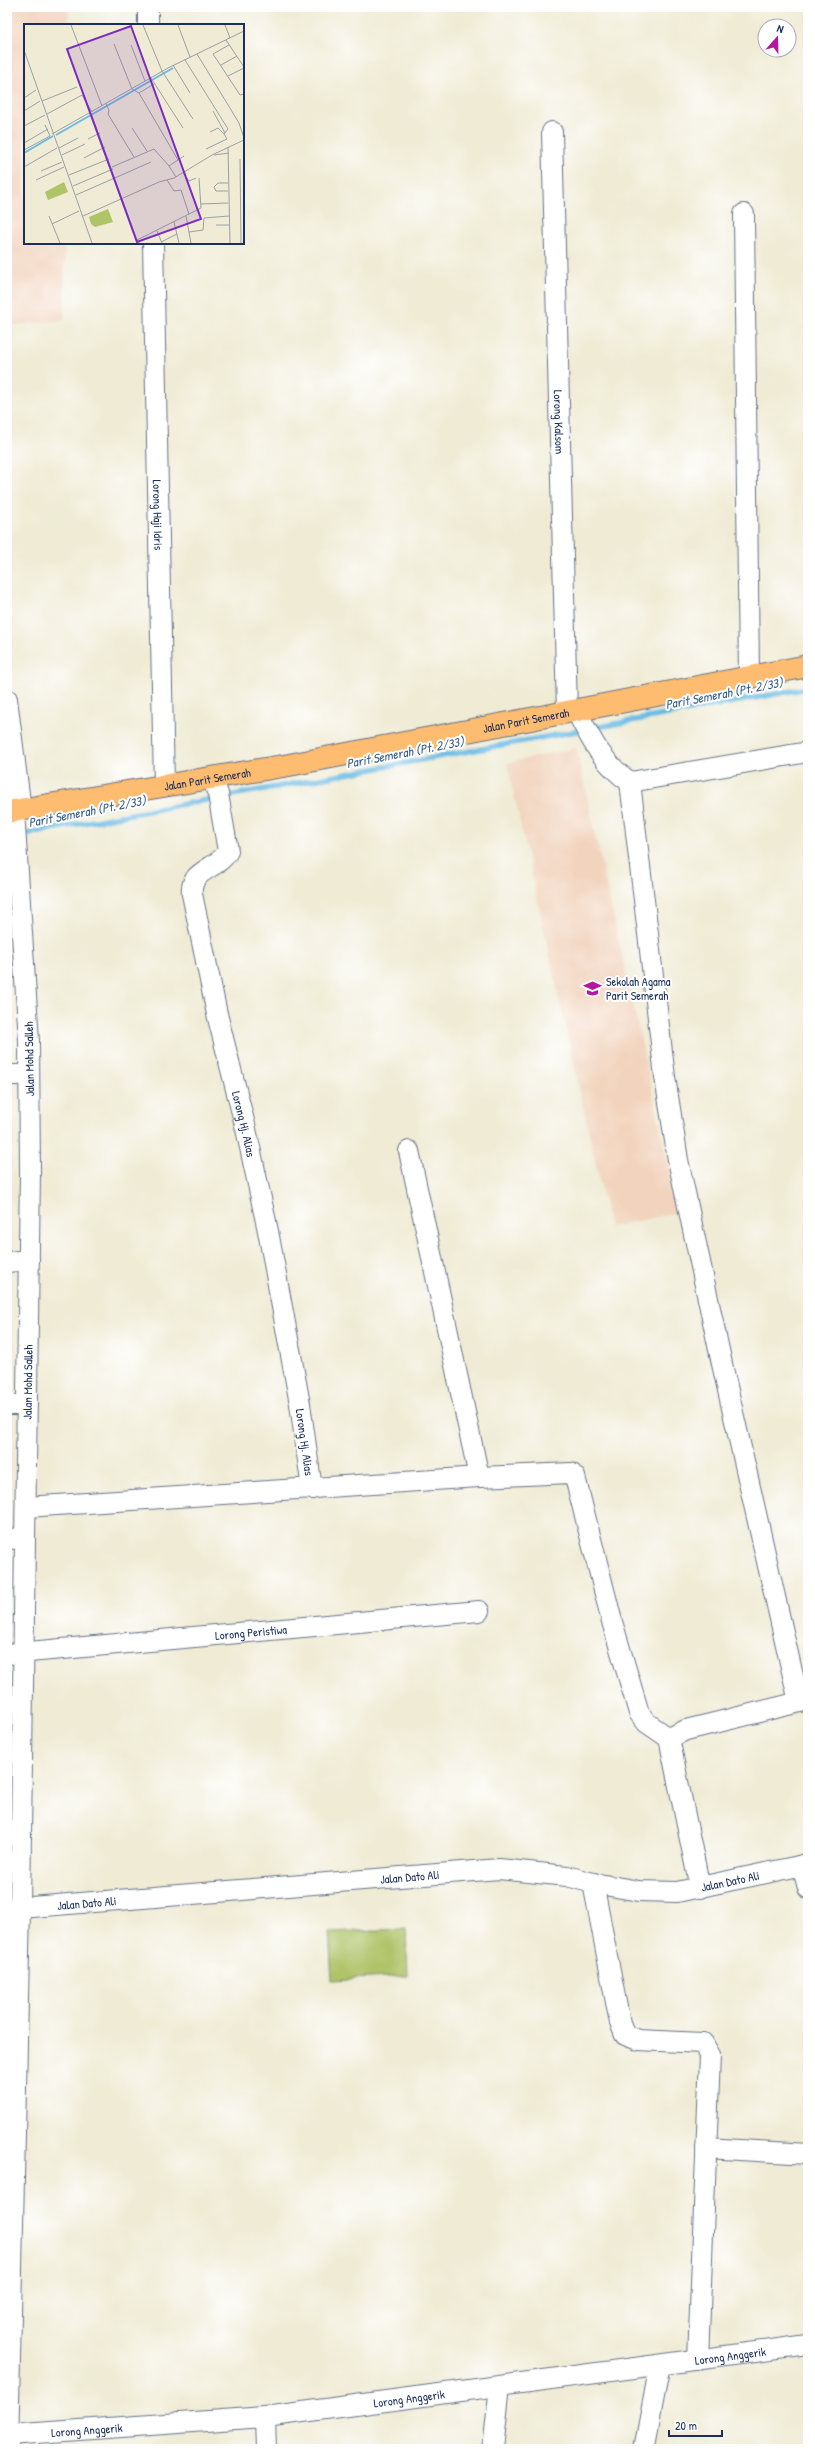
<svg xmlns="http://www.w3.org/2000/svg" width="815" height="2456" font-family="'Patrick Hand',sans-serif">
<rect width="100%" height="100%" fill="#fff"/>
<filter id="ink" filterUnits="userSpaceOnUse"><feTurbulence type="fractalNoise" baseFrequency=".025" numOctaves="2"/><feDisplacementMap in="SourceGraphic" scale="8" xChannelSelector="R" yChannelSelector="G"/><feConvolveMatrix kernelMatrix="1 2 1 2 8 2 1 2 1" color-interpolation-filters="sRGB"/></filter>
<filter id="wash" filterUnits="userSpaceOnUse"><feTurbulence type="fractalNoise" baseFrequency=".012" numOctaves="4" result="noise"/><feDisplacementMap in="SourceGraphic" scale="16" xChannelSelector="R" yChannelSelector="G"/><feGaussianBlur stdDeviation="0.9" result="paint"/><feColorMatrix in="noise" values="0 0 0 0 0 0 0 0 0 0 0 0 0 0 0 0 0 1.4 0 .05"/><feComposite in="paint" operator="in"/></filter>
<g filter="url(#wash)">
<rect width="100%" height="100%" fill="#efebd4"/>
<g fill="#f2d4be">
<path d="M7,7h62v18h-44v218h40l-1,77 -57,6z"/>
<path d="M576,748l103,464 -69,15 -103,-464z"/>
</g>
<path fill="#afc367" stroke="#657962" d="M406,1929l2,47 -76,4 -3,-48z"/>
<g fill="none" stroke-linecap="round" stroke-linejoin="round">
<path stroke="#69bbe4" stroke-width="5.5" d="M19,835l789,-147"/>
</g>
</g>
<g filter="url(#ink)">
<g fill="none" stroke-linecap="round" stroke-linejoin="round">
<defs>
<g id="minor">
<path d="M148,25v-18"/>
<path id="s1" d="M552,132l15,579"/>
<path d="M744,214l5,463"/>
<path id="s2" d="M153,243l11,543"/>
<path d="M7,699l14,111"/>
<path d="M576,710c14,28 27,54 54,72l178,-30"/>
<path id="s3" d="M212,778l6,16 10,57c-10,19 -39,18 -36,43l25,120 29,115 22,102 32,173 12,85"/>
<path d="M630,782l35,295 13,83 46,213 75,329"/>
<path d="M7,1075h22"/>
<path d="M409,1151l70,326"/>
<path d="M7,1262l22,-2"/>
<path d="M7,1405h20"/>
<path d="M26,1507l453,-30 92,-4 4,4 38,148 26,88 8,10 22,15"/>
<path d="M7,1539l18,-1"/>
<path id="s4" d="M7,1654l472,-43"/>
<path d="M802,1865l6,23"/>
<path d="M593,1883l27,140 5,12 13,5 65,3 7,12 -12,305"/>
<path d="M700,1888l-31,-150 17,-8 122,-30"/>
<path id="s5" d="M7,1909l492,-40 68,7 26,7 46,8 38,1 131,-28"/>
<path d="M706,2148l102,6"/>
<path d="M265,2417l1,32"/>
<path id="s6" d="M8,2435l257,-18 543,-72"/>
<path id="s7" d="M8,2449l12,-541 10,-736 -1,-131 -15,-230"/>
<path d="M493,2449l7,-63"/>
<path d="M644,2449l16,-84"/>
</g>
<g id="major">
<path id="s8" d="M7,812l282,-47 519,-99"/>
</g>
</defs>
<use href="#minor" stroke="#657187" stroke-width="22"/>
<use href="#major" stroke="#657187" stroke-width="24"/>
<use href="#minor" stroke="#fff" stroke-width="20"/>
<use href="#major" stroke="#febc70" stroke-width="22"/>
</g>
</g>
<defs>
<symbol id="school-bare" viewBox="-9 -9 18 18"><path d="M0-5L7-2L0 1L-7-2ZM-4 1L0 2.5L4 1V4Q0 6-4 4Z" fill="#b5179e" stroke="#fff" stroke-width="2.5" paint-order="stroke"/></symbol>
</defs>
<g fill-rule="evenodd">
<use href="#school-bare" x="580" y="976" width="25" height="25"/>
</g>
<g text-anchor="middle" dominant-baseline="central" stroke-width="4" stroke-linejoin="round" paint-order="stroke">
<g font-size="12" fill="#1b2f5e" stroke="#fff">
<text stroke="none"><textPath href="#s1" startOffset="290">Lorong Kalsom</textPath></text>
<text stroke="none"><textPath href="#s2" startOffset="272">Lorong Haji Idris</textPath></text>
<text stroke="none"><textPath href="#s8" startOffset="527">Jalan Parit Semerah</textPath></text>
<text stroke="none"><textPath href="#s8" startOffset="203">Jalan Parit Semerah</textPath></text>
<text transform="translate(29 1059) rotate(-91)">Jalan Mohd Salleh</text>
<text stroke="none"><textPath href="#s3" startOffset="370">Lorong Hj. Alias</textPath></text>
<text stroke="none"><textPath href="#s7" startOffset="1067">Jalan Mohd Salleh</textPath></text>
<text stroke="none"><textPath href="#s3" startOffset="694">Lorong Hj. Alias</textPath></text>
<text stroke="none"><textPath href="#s4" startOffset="245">Lorong Peristiwa</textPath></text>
<text stroke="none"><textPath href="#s5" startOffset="404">Jalan Dato Ali</textPath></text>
<text stroke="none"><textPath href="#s5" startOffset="728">Jalan Dato Ali</textPath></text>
<text stroke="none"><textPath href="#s5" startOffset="80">Jalan Dato Ali</textPath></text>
<text stroke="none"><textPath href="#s6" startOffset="727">Lorong Anggerik</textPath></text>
<text stroke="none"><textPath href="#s6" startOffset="403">Lorong Anggerik</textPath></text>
<text stroke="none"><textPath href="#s6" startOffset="79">Lorong Anggerik</textPath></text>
</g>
<g font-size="12" fill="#1b2f5e" stroke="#fff" text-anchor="start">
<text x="606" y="981">Sekolah Agama<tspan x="606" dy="14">Parit Semerah</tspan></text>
</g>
<g font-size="13" font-style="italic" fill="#36608d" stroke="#fff">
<text transform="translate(724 693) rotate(-11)">Parit Semerah (Pt. 2/33)</text>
<text transform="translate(405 752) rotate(-11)">Parit Semerah (Pt. 2/33)</text>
<text transform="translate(87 811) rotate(-11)">Parit Semerah (Pt. 2/33)</text>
</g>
</g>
<g transform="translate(24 24)">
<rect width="220" height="220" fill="#efebd4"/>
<path d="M40,158l4,10 -20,8 -3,-8zM84,185l5,13 -18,5 -4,-3 -2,-7z" fill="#afc367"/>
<path fill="none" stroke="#69bbe4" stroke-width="2" d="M32,111l117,-67M0,129l29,-17"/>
<path fill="none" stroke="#9aa0a5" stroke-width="1" d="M47,1l31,81M119,1l19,46 31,48M154,1l12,32M201,1l5,13M202,16l18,27M90,20l18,45M107,21l14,36M205,21l-16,9 27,41 4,-1M0,26l68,193M173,30l42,69 5,15M161,36l43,69 -4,5 3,5 -21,10M149,41l17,28M197,41l16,-9M204,52l16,-8M127,54l32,50M108,65l7,4 39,67M115,69l15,-9M0,74l12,-8M18,77l35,-14M82,80l3,6 -1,4 26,43M0,87l16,-10M189,87l12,22M67,89l47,130M23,90l35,-19 10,17M0,102l21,-11M108,104l15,23M186,108l8,-4 6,6M28,110l116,-66 76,-37M64,115l12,-6M0,119l24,-14M204,123l2,96M35,124l19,-10M0,126l26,-14 -5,-11M38,131l23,-11M190,131l15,-2M60,134l21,-11M216,135l1,84M0,143l33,-19M88,143l42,-18 15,17M17,147l21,-9M159,149l6,8 7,-3M45,151l40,-16M152,153l-7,-11 15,-10M12,156l28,-13M143,156l7,11 7,-1 8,24M204,159h-10l-4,4 2,4h12M49,162l40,-17M52,171l75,-33M177,180l27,-1M25,192l11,27M59,192l76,-34 15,-4 38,-23 32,-15M162,192l5,27M150,198l5,21M28,200l27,-13M192,201h13M133,207l5,12M165,208l14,-2 1,-12 25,-2M113,216l64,-32 -2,-30M137,218l16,-8"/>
<path fill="#7b2cbf" fill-opacity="0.15" stroke="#7b2cbf" stroke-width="2" d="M107,2l70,193 -64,23 -70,-193z"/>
<rect width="220" height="220" fill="none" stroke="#1b2f5e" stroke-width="2"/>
</g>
<rect width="815" height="2456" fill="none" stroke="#fff" stroke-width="24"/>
<g transform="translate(777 38) rotate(20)"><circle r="19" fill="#ffffff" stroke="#a4acbf"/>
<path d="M0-3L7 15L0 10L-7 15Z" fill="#b5179e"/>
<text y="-6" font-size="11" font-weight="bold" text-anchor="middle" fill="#1b2f5e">N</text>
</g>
<path d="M669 2430v6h53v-6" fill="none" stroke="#1b2f5e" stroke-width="2"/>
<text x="675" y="2430" font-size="12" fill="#1b2f5e" stroke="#ffffff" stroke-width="3" paint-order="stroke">20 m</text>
</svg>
